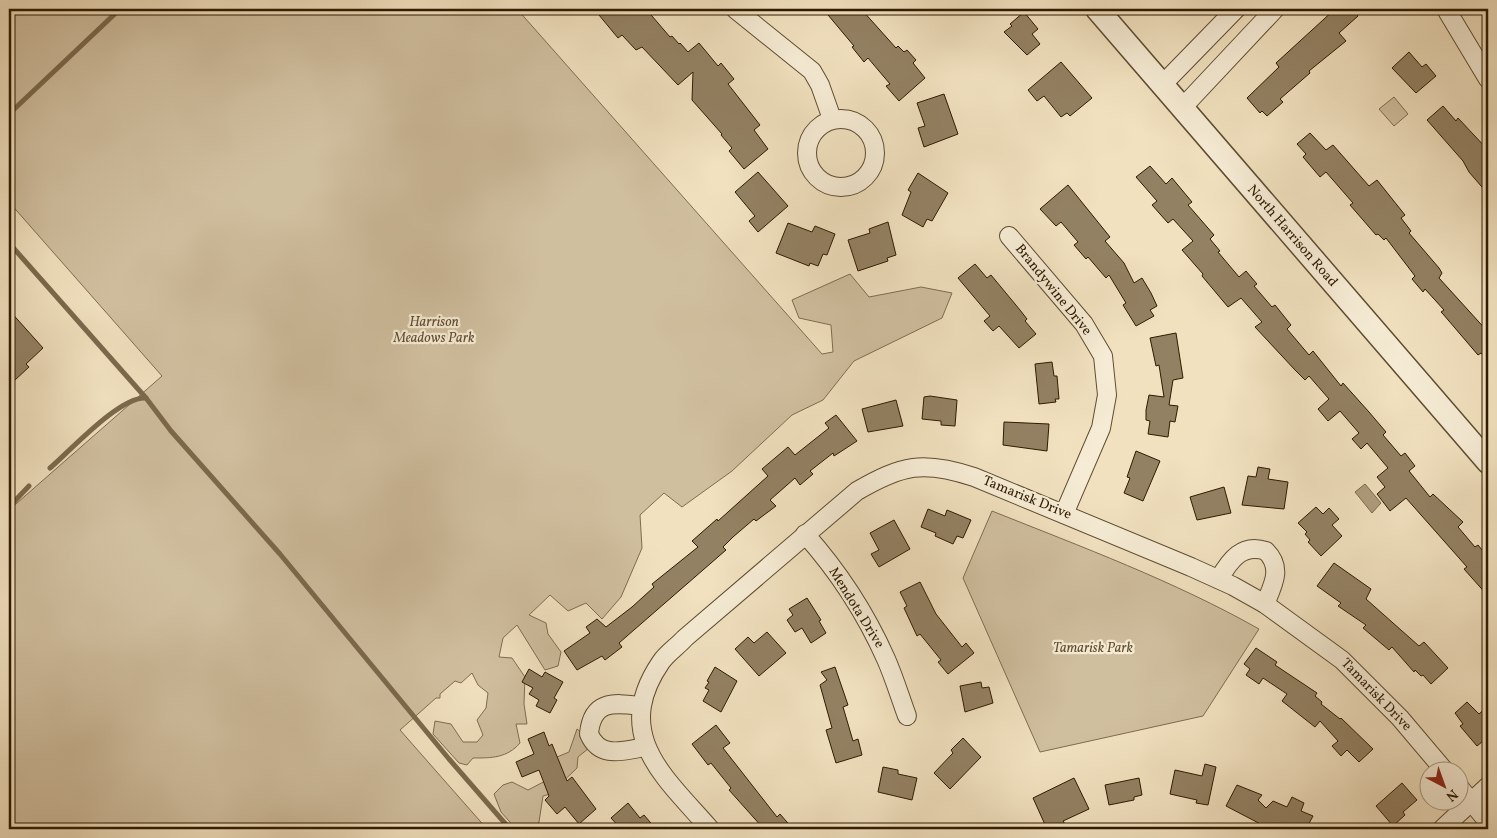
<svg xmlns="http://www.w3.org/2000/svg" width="1497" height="838" font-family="Vollkorn,serif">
<rect width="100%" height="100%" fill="#f1e1bf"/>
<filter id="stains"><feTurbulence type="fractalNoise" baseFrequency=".004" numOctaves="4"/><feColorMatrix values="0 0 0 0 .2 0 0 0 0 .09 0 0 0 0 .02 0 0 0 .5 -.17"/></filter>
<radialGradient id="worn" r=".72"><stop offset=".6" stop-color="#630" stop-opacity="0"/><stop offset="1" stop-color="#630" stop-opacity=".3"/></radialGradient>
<g fill="#d0bf9f" stroke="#7f6c50">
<path d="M9,9h508l305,345 11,-2 -2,-27 -32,-7 -7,-18 58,-26 19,23 52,-10 31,6 -10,25 -88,43 -31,39 -31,15 -60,56 -50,36 -18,-14 -24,22 2,33 -21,49 -19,22 -16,-16 -18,8 -18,-16 -21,20 17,8 2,11 13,18 -3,14 -13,4 -28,-45 -14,13 -4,19 13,1 13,19 -1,27 3,20h-11l4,19c-13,15 -28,15 -47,15l-6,7 -8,-2 -26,-29 2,-13 16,3 12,18h14l6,-7 -6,-15 9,-12 2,-15 -10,-8 -6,-12 -11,10 -6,-2 -15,13v4h-4l-36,32 87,99h-478v-319l153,-134 -153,-174z"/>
<path d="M1394,97l14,17 -14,12 -15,-17z"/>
<path d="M992,511c90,36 182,70 267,118l-56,87 -163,36 -77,-174z"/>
<path d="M577,729l9,7 3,12 -11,9 -1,11 -27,26 -7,2 -4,26 -7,7h-16l-15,-17 -7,-18 9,-9 9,-3 16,8 25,-13 4,-20 12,-5z"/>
</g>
<path fill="#af9d7e" stroke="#7b694c" d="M1365,484l16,19 -9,10 -17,-21z"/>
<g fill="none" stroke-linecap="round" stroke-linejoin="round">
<g stroke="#7b694c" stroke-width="5">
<path d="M9,114l111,-105"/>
<path d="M9,243l137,155"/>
<path d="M50,468c21,-18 70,-72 96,-70l25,33 109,123 169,205 61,70"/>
<path d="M9,507l20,-21"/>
</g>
</g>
<g fill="#938163" stroke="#2e1a00">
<path d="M594,9h52l24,28 2,-1 7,8 1,-1 8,9 11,-9 19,23 3,-3 13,16 -6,5 32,41 -6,5 14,19 -24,20 -15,-18 3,-3 -11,-13 1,-1 -30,-34 1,-28 -15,13 -36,-38 -6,3 -14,-15 -4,3z"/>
<path d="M823,9h33l3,4 3,-3 34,38 2,-2 6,6 3,-2 9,10 -3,3 12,15 -26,23 -13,-15 4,-2 -22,-26 -4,4 -12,-15 2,-1z"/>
<path d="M1335,9h17l6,7 -19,17 7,8 -37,30 1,2 -30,26 3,3 -16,14 -5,-5 -2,2 -13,-15 32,-31 -3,-4z"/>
<path d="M1024,12l14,17 -6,5 8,10 -13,11 -23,-23 8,-6 -2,-2z"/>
<path d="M1409,52l13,15 4,-3 10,12 -20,17 -24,-25z"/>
<path d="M1061,62l31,36 -22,18 -3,-3 -6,4 -17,-21 -7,5 -9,-11z"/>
<path d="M944,94l14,40 -34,13 -6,-19 7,-2 -8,-23z"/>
<path d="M1443,106l13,15 2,-3 30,32v44l-19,-22 -6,-11 -36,-41z"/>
<path d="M1310,133l16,17 7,-5 36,41 8,-6 28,35 -4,3 10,13 -2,2 30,35 3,5 -3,5 49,54v29l-7,-8 -3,2 -35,-41 -2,-2 3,-2 -19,-21 -2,3 -11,-13 3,-3 -29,-38 -2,2 -6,-6 -2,1 -26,-30 3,-2 -27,-31 -6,5 -17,-20 3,-3 -9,-10z"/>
<path d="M1150,166l16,18 6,-6 20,24 -4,3 26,30 -4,4 10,12 -2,1 21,25 7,-6 11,13 -3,2 18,21 3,-2 16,20 -4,4 22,26 4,-4 28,35 2,-3 26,29 17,20 -3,3 18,21 4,-3 10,13 -6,5 21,26 3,-3 30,28 -5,5 17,20 3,-2 10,12v39l-24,-27 3,-2 -61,-69 -16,13 -13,-17 8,-7 -8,-10 11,-9 -21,-25 -6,6 -9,-10 7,-6 -19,-22 -12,10 -10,-12 11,-10 -20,-23 -4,4 -10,-10 -40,-43 7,-5 -21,-24 -13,9 -26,-31 1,-2 -21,-24 11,-9 -20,-22 -5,4 -16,-18 5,-4 -21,-24z"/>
<path d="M758,172l30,34 -30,26 -9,-11 6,-5 -20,-24z"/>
<path d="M918,173l30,20 -16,28 -5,-2 -4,8 -21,-12 9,-23 -3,-2z"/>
<path d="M1068,185l42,52 -5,4 19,22 10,20 8,-5 9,15 6,13 -7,4 4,6 -18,10 -13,-21 3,-2 -17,-28 -3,3 -18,-21 -2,2 -12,-14 4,-3 -17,-20 -5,4 -16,-17z"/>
<path d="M888,222l8,33 -9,3 1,3 -30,10 -10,-31 22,-7 -1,-4z"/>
<path d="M788,223l24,9 3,-6 20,8 -8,21 -4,-1 -5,12 -8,-3 -1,3 -33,-13z"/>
<path d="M975,264l12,14 4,-3 29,35 7,9 -2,2 11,13 -17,14 -20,-22 -6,5 -9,-10 6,-5 -32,-38z"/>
<path d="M9,310l34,38 -17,16 3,3 -14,13 -6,-8v-12l5,-5 -5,-6z"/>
<path d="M1176,333l7,45 -10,2 -4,25 9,1 -3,16 -5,-1 -2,16 -20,-3 2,-13 -4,-1v-10l3,-15 15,2 -5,-32 -3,1 -6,-28z"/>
<path d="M1052,362l2,14h3l2,23h-4l1,3 -17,2 -4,-40z"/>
<path d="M930,396l27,4 -2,26 -14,-1v-4l-19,-2 2,-22z"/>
<path d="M896,400l7,26 -35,6 -6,-23z"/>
<path d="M836,415l21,26 -23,15 -1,-3 -23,18 3,3 -13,11 -5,-7 -25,22 6,6 -20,15 -2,-2 -21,18 -10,10 3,3 -107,93 3,4 -17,13 -3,-4 -25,14 -13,-19 26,-18 -4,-6 11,-8 9,8 26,-20 22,-20 -2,-3 46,-37 -6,-6 25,-22 1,2 50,-45 -6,-7 26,-22 7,8 34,-27 -4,-5z"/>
<path d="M1004,422l45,2 -2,27 -44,-6z"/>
<path d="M1136,451l24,10 -17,40 -19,-8 6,-15 -3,-1z"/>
<path d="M1258,467l12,2 -2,10 20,3 -4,27 -42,-4 6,-29 8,1z"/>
<path d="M1224,487l7,26 -34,7 -7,-23z"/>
<path d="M1316,507l7,7 6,-6 10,11 -7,6 10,11 -21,20 -13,-14 2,-2 -5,-6 2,-2 -9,-9z"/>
<path d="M928,509l17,7 2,-6 24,10 -8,18 -6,-2 -4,8 -18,-8 1,-3 -15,-6z"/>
<path d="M894,520l16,29 -31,18 -8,-13 8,-4 -9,-17z"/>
<path d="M1334,563l37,26 -5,10 53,47 5,-4 24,26 -17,16 -8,-9 -2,1 -6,-6 -1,2 -22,-25 -3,3 -26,-22 3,-3 -28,-19 3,-3 -24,-17z"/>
<path d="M920,582l16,32 26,33 4,-4 8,10 -26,21 -10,-12 3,-2 -21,-26 -3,2 -13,-28 3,-2 -7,-14z"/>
<path d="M807,598l14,22 -2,1 7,12 -15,10 -9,-15 -7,4 -8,-12 6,-5 -4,-6z"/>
<path d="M767,632l19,21 -27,23 -24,-27 13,-12 6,6z"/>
<path d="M1256,648l21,14 -2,3 42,28 -2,3 7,6 -1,2 19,15 1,-1 32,31 -14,13 -12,-12 -6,6 -9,-10 6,-5 -18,-20 -5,6 -33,-26 5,-7 -24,-16 -4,6 -13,-9 4,-6 -6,-5z"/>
<path d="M715,667l22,14 -16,31 -18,-11 6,-11 -4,-2 4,-6 -2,-1z"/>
<path d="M835,667l13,38 -5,2 10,34 5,-2 4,16 -26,8 -10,-33 6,-2 -12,-43 7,-5 -6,-8z"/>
<path d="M529,669l13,8 3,-5 18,10 -9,16 3,2 -7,13 -14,-7 3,-6 -10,-6 4,-6 -11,-6z"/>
<path d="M981,682l1,6 7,-1 4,16 -28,9 -5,-26z"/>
<path d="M1467,702l12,12 9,-8v31l-11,9 -17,-20 3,-2 -8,-11z"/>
<path d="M716,725l14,18 -7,5 54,69 3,-3 13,15h-31l1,-1 -34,-38 2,-2 -20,-25 -3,2 -16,-21z"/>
<path d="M544,732l5,14 3,-2 15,37 5,-4 24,32 -17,15 -14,-17 -8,7 -12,-14 4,-4 -10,-26 -17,7 -6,-15 18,-8 -6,-15z"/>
<path d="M963,738l18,19 -31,32 -16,-16 19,-20 -2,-3z"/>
<path d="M1205,764l11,3 -8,38 -12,-2 1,-3 -27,-6 5,-24 27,6z"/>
<path d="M883,767l15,3v4l19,4 -5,22 -34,-8z"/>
<path d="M1074,778l15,31 -26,12 2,3 -12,5h-6l-14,-31z"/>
<path d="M1139,778l3,17 -8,2v3l-25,5 -4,-20z"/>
<path d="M1402,783l15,17 -14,12 2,3 -12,11 -17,-20z"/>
<path d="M1237,785l25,10 -4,5 8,8 7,-7 14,6 5,-10 12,6 -3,8 12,5 -7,13h-36l-44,-23z"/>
<path d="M628,803l12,15 4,-3 12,14h-35l-10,-11z"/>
</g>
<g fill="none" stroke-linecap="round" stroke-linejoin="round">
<defs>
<g id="minor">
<path d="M735,9l77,62 8,14 12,34"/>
<path d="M1446,9l42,70"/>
<path d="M1162,85l74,-76"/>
<path d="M1182,108l93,-99"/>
<circle cx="841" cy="153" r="34"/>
<path d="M1009,236l75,88 19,32 4,39 -6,33 -37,86"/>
<path d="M805,534c33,37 61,80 81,125 8,18 14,38 21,57"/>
<path d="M1219,579c11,-19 23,-36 47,-28 17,17 7,34 -1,53"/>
<path d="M641,706c-26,-3 -49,-7 -52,28 11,25 33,17 56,13"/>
<path d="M1460,788l28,34"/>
<path d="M710,829c-45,-52 -99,-94 -49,-167 6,-9 17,-16 24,-24l172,-147c45,-26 66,-31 117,-14l217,90 42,19 32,18 77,56 58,58 44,52"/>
<path d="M1442,829l46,-43"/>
</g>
<path id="tertiary" d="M1097,9l391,453"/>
</defs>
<use href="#minor" stroke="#5f4c30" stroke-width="20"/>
<use href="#tertiary" stroke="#5f4c30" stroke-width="25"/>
<use href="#minor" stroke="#f6ecd5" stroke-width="18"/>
<use href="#tertiary" stroke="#f6ecd5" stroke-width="22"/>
</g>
<g text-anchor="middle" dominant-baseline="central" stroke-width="4.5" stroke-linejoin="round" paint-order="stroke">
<g font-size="14" fill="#2e1a00" stroke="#f6ecd5">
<text transform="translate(1292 236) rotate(49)">North Harrison Road</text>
<text transform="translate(1053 290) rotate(51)">Brandywine Drive</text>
<text transform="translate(1027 498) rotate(22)">Tamarisk Drive</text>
<text transform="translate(856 608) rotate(58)">Mendota Drive</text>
<text transform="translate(1376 695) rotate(46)">Tamarisk Drive</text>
</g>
<g font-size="14" font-style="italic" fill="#5f4c30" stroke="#f6ecd5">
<text x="434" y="322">Harrison<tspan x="434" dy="16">Meadows Park</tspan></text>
<text x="1093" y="648">Tamarisk Park</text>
</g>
</g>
<rect width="1497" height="838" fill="none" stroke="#f1e1bf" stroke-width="30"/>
<rect x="10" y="10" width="1477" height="818" fill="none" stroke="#2e1a00" stroke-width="2.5"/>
<rect x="15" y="15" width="1467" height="808" fill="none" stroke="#2e1a00"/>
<g transform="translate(1444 786) rotate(139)"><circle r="24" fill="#f6ecd5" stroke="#a69880"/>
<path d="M0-4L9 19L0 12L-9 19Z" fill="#8f2418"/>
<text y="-8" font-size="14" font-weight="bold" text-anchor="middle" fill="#2e1a00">N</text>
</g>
<rect width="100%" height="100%" filter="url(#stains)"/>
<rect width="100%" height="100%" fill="url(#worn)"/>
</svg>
